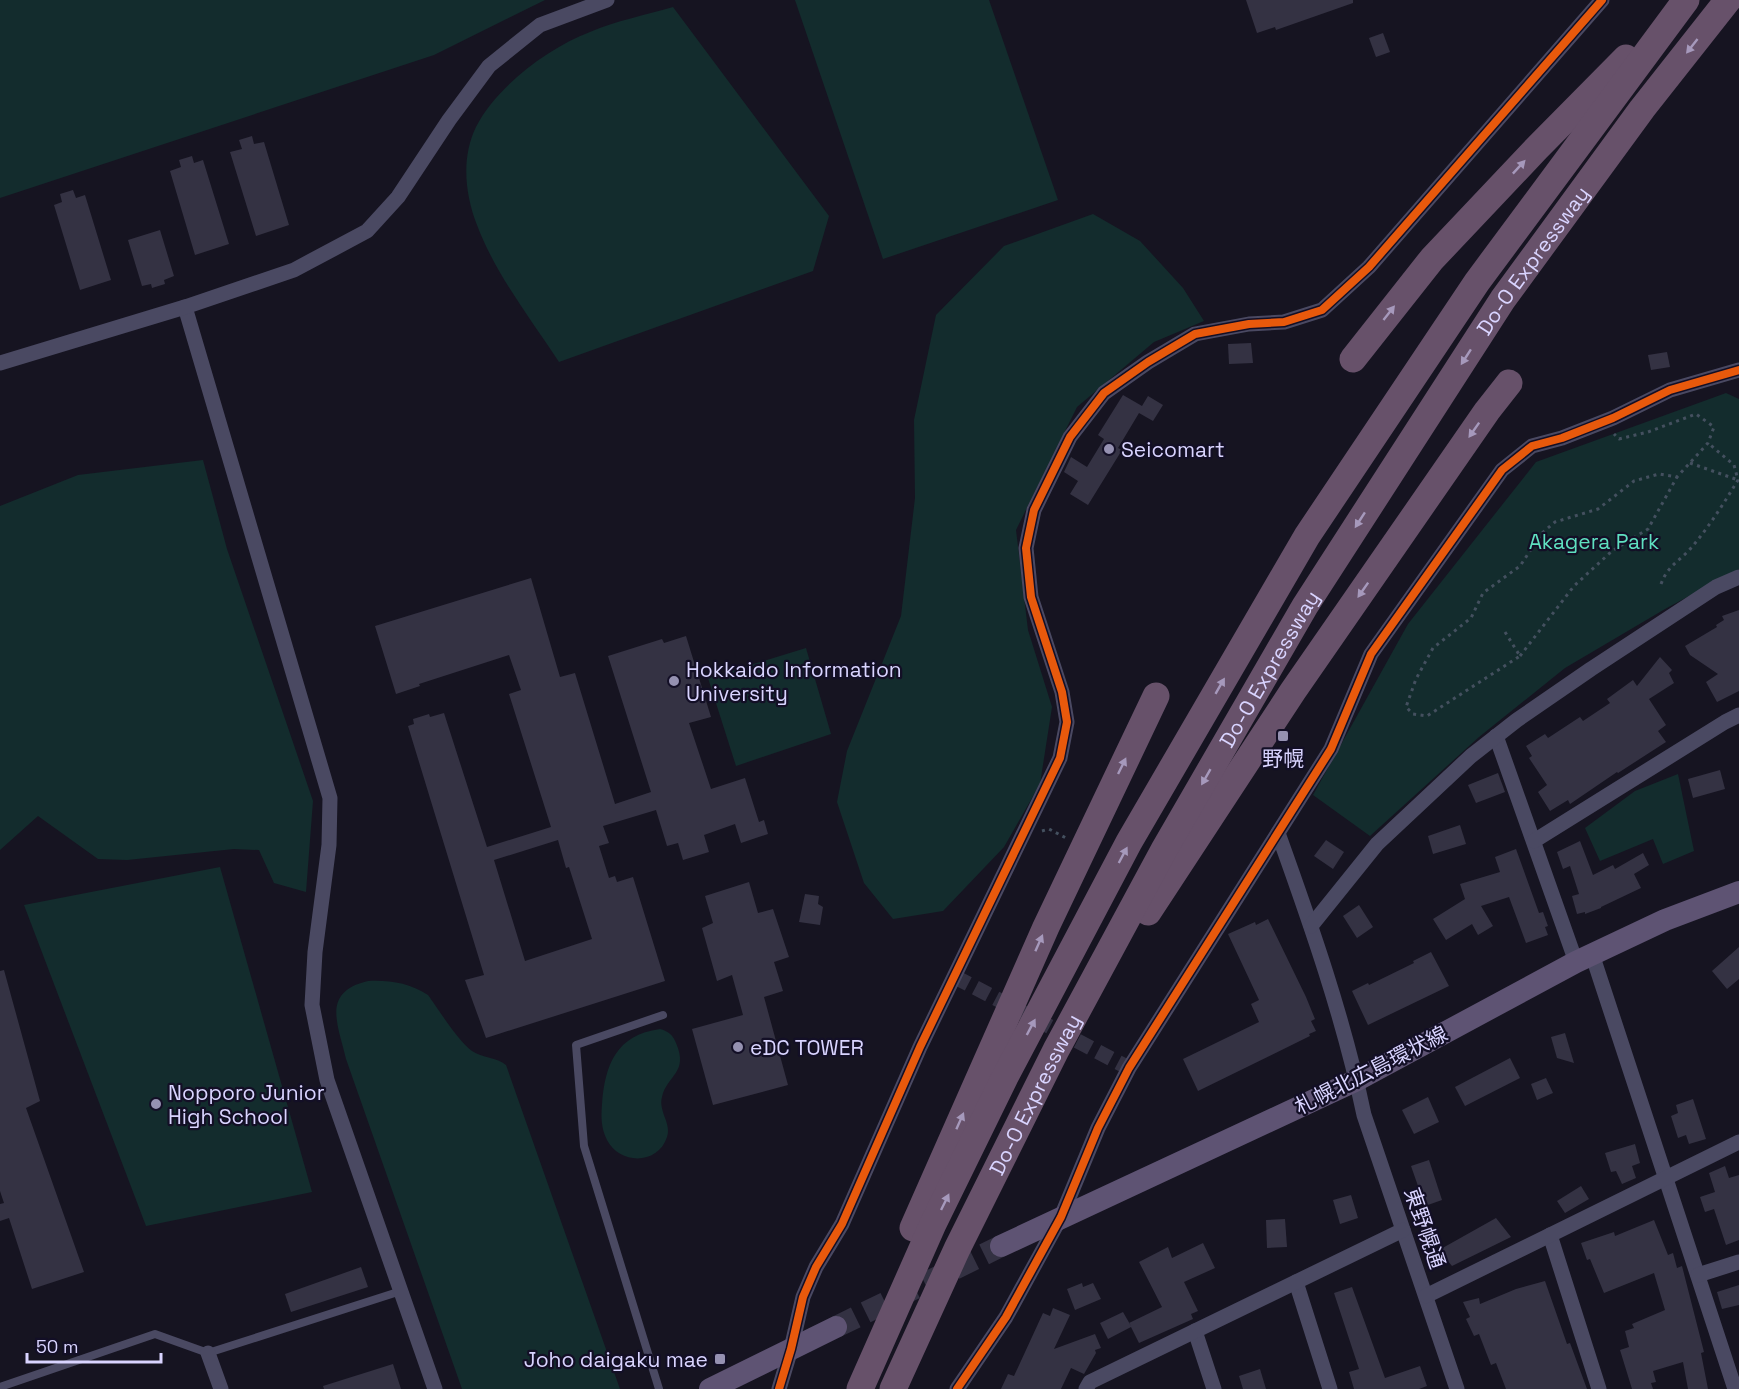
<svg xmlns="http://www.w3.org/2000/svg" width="1739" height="1389" font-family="'Space Grotesk','Noto Sans JP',sans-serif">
<rect width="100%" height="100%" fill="#161421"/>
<g fill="#132c2d">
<path d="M0,0h545l-111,55 -434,143z"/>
<path d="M795,0h194l69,200 -175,59z"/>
<path d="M673,7l156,209 -16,55 -254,91c-29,-44 -63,-87 -82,-137 -12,-31 -16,-67 -1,-98 20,-40 72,-79 114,-95 26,-11 55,-17 83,-25z"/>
<path d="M1093,214l47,27 43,47 21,33 -50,21 -77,65 -61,123 12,100 24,77 -12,77 -36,63 -61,64 -50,8 -29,-36 -27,-81 10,-51 54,-135 14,-118 -1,-78 22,-105 68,-69z"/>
<path d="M1726,393l13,6v170l-74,40 -100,59 -86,69 -109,99 -57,-41 95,-171 128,-162z"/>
<path d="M203,460l24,89 86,252 -7,91 -32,-9 -15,-33 -25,-1 -107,11 -29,-1 -60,-43 -38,34v-344l78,-31z"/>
<path d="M806,648l25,86 -95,32 -28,-88z"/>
<path d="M1678,774l16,77 -31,13 -10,-25 -53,22 -15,-33 50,-37z"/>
<path d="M220,867l92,325 -166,34 -122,-321z"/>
<path d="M368,981c22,-1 41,2 60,14 11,15 30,46 44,56 10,7 25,6 34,14l114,324h-158l-116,-330c-8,-35 -25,-67 22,-78z"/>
<path d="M660,1029c8,2 13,6 16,14 13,30 -9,32 -14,54 -4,14 10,27 5,40 -9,28 -47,28 -60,3 -6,-12 -6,-23 -5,-36 3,-39 14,-69 58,-75z"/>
</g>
<g fill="#343243" fill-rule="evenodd">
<path d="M1246,0h107v3l-77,27 -1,-3 -18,6z"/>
<path d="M1383,33l7,19 -14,5 -7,-19z"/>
<path d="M252,136l2,8 10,-2 25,83 -33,11 -26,-84 12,-3 -3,-9z"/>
<path d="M192,156l2,7 9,-3 26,84 -34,11 -25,-84 11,-4 -2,-7z"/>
<path d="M73,190l3,8 9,-3 26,85 -31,10 -26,-85 8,-3 -2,-8z"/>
<path d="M160,230l14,46 -10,4 1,4 -13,4 -1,-4 -9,2 -14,-46z"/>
<path d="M1251,343l2,20 -24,1 -1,-20z"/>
<path d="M1667,352l3,15 -19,3 -3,-15z"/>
<path d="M1123,395l19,11 6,-10 15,9 -10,16 -14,-8 -21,35 4,2 -34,55 -18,-11 8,-13 -14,-9 7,-15 16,10 17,-28 -6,-4z"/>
<path d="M531,578l29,99 15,-4 40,131 36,-12 -43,-136 54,-17 2,4 22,-7 25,81 -22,6 22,66 34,-11 14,44 5,-2 4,14 -27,9 -6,-19 -31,11 5,17 -26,8 -5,-17 -11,3 -11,-36 -53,16 6,17 -10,3 10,32 6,-2 2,6 16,-5 32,104 -179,57 -21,-58 19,-5 -76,-249 6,-2 -1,-5 16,-5 1,3 14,-4 43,134 64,-20 -42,-133 12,-4 -12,-35 -90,29 1,2 -24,8 -21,-68zM558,840l8,28 3,-1 23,72 -67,22 -31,-101z"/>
<path d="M1739,610v81l-22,11 -11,-20 12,-8 -28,-19 -5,-9 32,-19 -1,-2 8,-5 -2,-4z"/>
<path d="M1660,657l12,13 -3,3 5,10 -25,16 17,26 -8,6 8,11 -48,31 -1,-1 -47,32 -2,-4 -18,11 -12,-19 9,-7 -18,-27 3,-2 -6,-10 19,-12 3,4 32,-21 3,4 27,-18 -3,-4 26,-19 4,6z"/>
<path d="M1720,770l5,19 -32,9 -5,-19z"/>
<path d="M1498,773l7,19 -29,11 -8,-18z"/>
<path d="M1460,825l6,19 -33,10 -5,-18z"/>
<path d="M1326,840l18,12 -11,17 -19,-13z"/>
<path d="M1580,841l13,34 20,-10 2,4 28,-16 6,12 -15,9 7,14 -40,19v1l-16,6v-2l-8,2 -5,-18 7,-2 -9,-28 -7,3 -6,-17z"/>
<path d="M1516,849l23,64 4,-1 5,14 -3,1 3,8 -22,8 -17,-46 -28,9 12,20 -15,9 -6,-11 -26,16 -13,-21 32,-20 -5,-15 40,-12 -5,-15z"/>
<path d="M749,882l9,31 15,-4 16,48 -15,5 9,29 -19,6 24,88 -75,20 -21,-76 51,-14 -11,-40 -15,6 -15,-53 11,-5 -8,-27z"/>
<path d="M805,894l14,2 -1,8 5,3 -3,18 -21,-3z"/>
<path d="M1359,905l14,22 -16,11 -14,-22z"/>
<path d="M1268,919l38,78 9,22 -4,2 5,10 -7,3 1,2 -112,55 -15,-32 76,-37 -8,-18 8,-4 -31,-66 27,-12 1,3z"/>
<path d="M1739,947v32l-12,10 -15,-18z"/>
<path d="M1431,952l18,34 -81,39 -16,-34 16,-8 1,2 45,-22 -1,-2z"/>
<path d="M4,970l36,131 -14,7 58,164 -52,17 -23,-71 -9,3v-17l4,-1 -4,-12v-220z"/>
<path d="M1565,1033l9,30 -17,-5 -6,-21z"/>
<path d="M1510,1058l10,20 -55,28 -10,-19z"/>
<path d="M1546,1078l7,15 -16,7 -6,-16z"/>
<path d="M1428,1097l11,25 -25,12 -12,-24z"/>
<path d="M1693,1099l13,40 -17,5 -3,-9 -8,3 -7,-22 7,-3 -2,-8z"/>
<path d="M1635,1144l5,19 -8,3 4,12 -14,6 -6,-13 -5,1 -6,-19z"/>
<path d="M1429,1160l13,40 -17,6 -14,-40z"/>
<path d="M1725,1166l4,12 10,-3v65l-13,5 -12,-36 -9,3 -5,-15 15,-5 -6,-19z"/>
<path d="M1581,1186l8,13 -24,14 -8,-12z"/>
<path d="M1351,1195l7,23 -18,6 -7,-24z"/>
<path d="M1496,1218l15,19 -59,29 -13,-16z"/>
<path d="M1285,1219l2,28 -20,1 -1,-28z"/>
<path d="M1654,1220l14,35 5,-2 4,15 5,-2 22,86 -3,1 7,36h-20l-5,-27 -30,9 3,11 -5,1 2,6h-21l-12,-39 9,-3 -4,-16 9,-3 -2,-4 33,-14 -11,-37 -50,20 -14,-34 -3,1 -6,-17 33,-11 1,4z"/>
<path d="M1203,1243l12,25 -31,14 14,29 -7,3 2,5 -54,24 -8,-16 -23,12 -8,-16 23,-11 8,14 -2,-3 33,-16 -23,-45 29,-15 4,11z"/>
<path d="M361,1267l7,20 -77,25 -6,-18z"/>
<path d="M1545,1281l22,63 3,-1 17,46h-81l-10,-26 -5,2 -12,-31 -5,2 -8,-17 4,-2 -7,-15 16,-4 1,6 36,-15z"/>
<path d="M1082,1283l1,4 10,-4 8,16 -26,11 -8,-21z"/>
<path d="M1739,1285v20l-17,4 -5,-17z"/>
<path d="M1352,1287l33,91 35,-12 7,20 -8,3h-65l-5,-17 10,-3 -25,-76z"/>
<path d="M1053,1308l17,7 -16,34 41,-15 6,14 -6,2 1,3 -12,21 -13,-6 -10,21h-60l7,-15 6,2 29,-63 7,3z"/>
<path d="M393,1364l8,25h-77l-1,-3z"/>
<path d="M1260,1369l6,20h-23l-4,-13z"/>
</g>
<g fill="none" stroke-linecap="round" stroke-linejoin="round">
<path stroke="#333142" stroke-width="15" stroke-dasharray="15 8" stroke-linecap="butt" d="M955,977l174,91"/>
<path stroke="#333142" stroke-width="22" stroke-dasharray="22 11" stroke-linecap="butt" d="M836,1327l165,-81"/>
<g stroke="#44505f" stroke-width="3" stroke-dasharray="3 4.5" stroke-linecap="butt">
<path d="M1690,463l48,17"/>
<path d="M1661,584c7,-19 18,-22 30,-36 18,-21 33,-45 47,-68l-4,-15 -26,-22"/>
<path d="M1505,632l15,24 -93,60 -14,-2 -7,-7 10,-28 17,-31 38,-30 12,-25 37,-27 22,-33 13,-11 43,-13 36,-28 25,-7 18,3 31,-34 6,-16 -18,-13 -48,18 -29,7 -5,-5"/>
<path d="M1520,656l54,-70 38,-35 36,-22 29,-52"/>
<path d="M1287,748l19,11"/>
<path d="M1042,831l7,-2 17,9"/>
</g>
<g stroke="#4a4962" stroke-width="8">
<path d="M0,1387l155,-53 53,19 193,-62"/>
<path d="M659,1389l-75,-243 -8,-101 87,-30"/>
</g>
<g stroke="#4a4962" stroke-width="15">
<path d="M185,307l145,491 -1,47 -14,107 -3,53 15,75 108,309"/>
<path d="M0,363l185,-56 109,-37 73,-39 31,-34 51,-77 40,-54 51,-41 67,-25"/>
<path d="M1496,736l80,226"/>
<path d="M1278,833c33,92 66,186 86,282l93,274"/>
<path d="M1534,841l191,-119 14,-7"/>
<path d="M1311,926l66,-82 94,-88 46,-36 74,-51 125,-82 23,-10"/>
<path d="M1592,954l143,435"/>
<path d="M1550,1235l49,154"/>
<path d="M1698,1275l41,-13"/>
<path d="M1296,1282l34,107"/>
<path d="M1426,1296l313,-154"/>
<path d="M1195,1331l19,58"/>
<path d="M208,1353l13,36"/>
<path d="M779,1389l12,-40 12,-52 13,-30 26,-43 78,-177 140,-289 7,-36 -5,-30 -31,-95 -5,-49 8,-38 36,-73 34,-44 44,-31 47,-28 54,-10 35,-2 38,-12 47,-43 233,-267"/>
<path d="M957,1389l49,-72 55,-100 37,-89 31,-60 202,-319 40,-95 131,-184 30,-24 30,-8 51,-20 57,-28 69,-20"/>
<path d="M1086,1389l4,-7 313,-152"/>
</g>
<g stroke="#5e5373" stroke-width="22">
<path d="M1001,1246l356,-166 219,-118 89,-42 74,-28"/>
<path d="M710,1389l126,-62"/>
</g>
<g stroke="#67516a" stroke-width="27">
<path d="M1353,359l79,-100 105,-111 89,-90"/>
<path d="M1148,912l145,-221 194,-280 22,-28"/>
<path d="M913,1228l133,-301 110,-231"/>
<path d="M860,1389l73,-165 72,-147 124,-235 178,-306 170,-254 209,-282"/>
<path id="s1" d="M893,1389l64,-140 99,-199 109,-202 140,-242 198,-307 139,-190 86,-109"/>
</g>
<defs>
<g id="cycleway">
<path d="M779,1389l12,-40 12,-52 13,-30 26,-43 78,-177 140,-289 7,-36 -5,-30 -31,-95 -5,-49 8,-38 36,-73 34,-44 44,-31 47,-28 54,-10 35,-2 38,-12 47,-43 233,-267"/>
<path d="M957,1389l49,-72 55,-100 37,-89 31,-60 202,-319 40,-95 131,-184 30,-24 30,-8 51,-20 57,-28 69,-20"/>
</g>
</defs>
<use href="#cycleway" stroke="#130f26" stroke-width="11"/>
<use href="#cycleway" stroke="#e8590c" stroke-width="8"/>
</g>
<defs><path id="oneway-solid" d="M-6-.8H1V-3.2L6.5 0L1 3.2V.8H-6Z" transform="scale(1.5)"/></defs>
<g fill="#a699bc">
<use href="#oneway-solid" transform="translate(1692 46) rotate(128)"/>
<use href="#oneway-solid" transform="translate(1519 167) rotate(-47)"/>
<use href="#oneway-solid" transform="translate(1389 313) rotate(-52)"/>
<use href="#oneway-solid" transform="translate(1466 357) rotate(123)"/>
<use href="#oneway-solid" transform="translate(1474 430) rotate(125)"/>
<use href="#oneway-solid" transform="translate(1360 520) rotate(123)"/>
<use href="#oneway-solid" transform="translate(1363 590) rotate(125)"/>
<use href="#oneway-solid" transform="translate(1220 686) rotate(-60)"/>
<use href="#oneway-solid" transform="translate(1122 766) rotate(-64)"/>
<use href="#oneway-solid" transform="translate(1206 777) rotate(120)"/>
<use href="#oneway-solid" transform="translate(1123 855) rotate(-62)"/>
<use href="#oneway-solid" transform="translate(1039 943) rotate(-66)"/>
<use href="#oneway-solid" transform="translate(1031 1027) rotate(-62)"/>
<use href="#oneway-solid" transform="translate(960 1121) rotate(-66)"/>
<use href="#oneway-solid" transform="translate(945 1202) rotate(-64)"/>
</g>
<g fill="#9591b1" stroke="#130f26" stroke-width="2">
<circle cx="1109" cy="449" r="6"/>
<circle cx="674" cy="681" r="6"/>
<rect x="1277" y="730" width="12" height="12" rx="3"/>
<circle cx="738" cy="1047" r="6"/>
<circle cx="156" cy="1104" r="6"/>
<rect x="714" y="1353" width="12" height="12" rx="3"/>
</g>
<g text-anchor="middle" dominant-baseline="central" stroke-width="4.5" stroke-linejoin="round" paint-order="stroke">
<g font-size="21" fill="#d9d4ff" stroke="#130f26">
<text stroke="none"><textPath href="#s1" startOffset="1299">Do-O Expressway</textPath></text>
<text stroke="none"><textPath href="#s1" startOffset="813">Do-O Expressway</textPath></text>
<text transform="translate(1371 1070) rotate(-27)">札幌北広島環状線</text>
<text stroke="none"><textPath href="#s1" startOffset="327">Do-O Expressway</textPath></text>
<text transform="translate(1425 1228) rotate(71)">東野幌通</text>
</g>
<g font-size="21" fill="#d9d4ff" stroke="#130f26" text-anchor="start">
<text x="1121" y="449">Seicomart</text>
<text x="686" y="669">Hokkaido Information<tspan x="686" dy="24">University</tspan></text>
<text x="1283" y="758" text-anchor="middle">野幌</text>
<text x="750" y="1047">eDC TOWER</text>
<text x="168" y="1092">Nopporo Junior<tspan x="168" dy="24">High School</tspan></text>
<text x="708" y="1359" text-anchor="end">Joho daigaku mae</text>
</g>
<g font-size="21" fill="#5fe0c0" stroke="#130f26">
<text x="1594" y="541">Akagera Park</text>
</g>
</g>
<path d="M27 1353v9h134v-9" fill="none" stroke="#d9d4ff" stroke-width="3"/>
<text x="36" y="1353" font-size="18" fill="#d9d4ff" stroke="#130f26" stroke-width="4.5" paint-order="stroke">50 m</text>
</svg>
